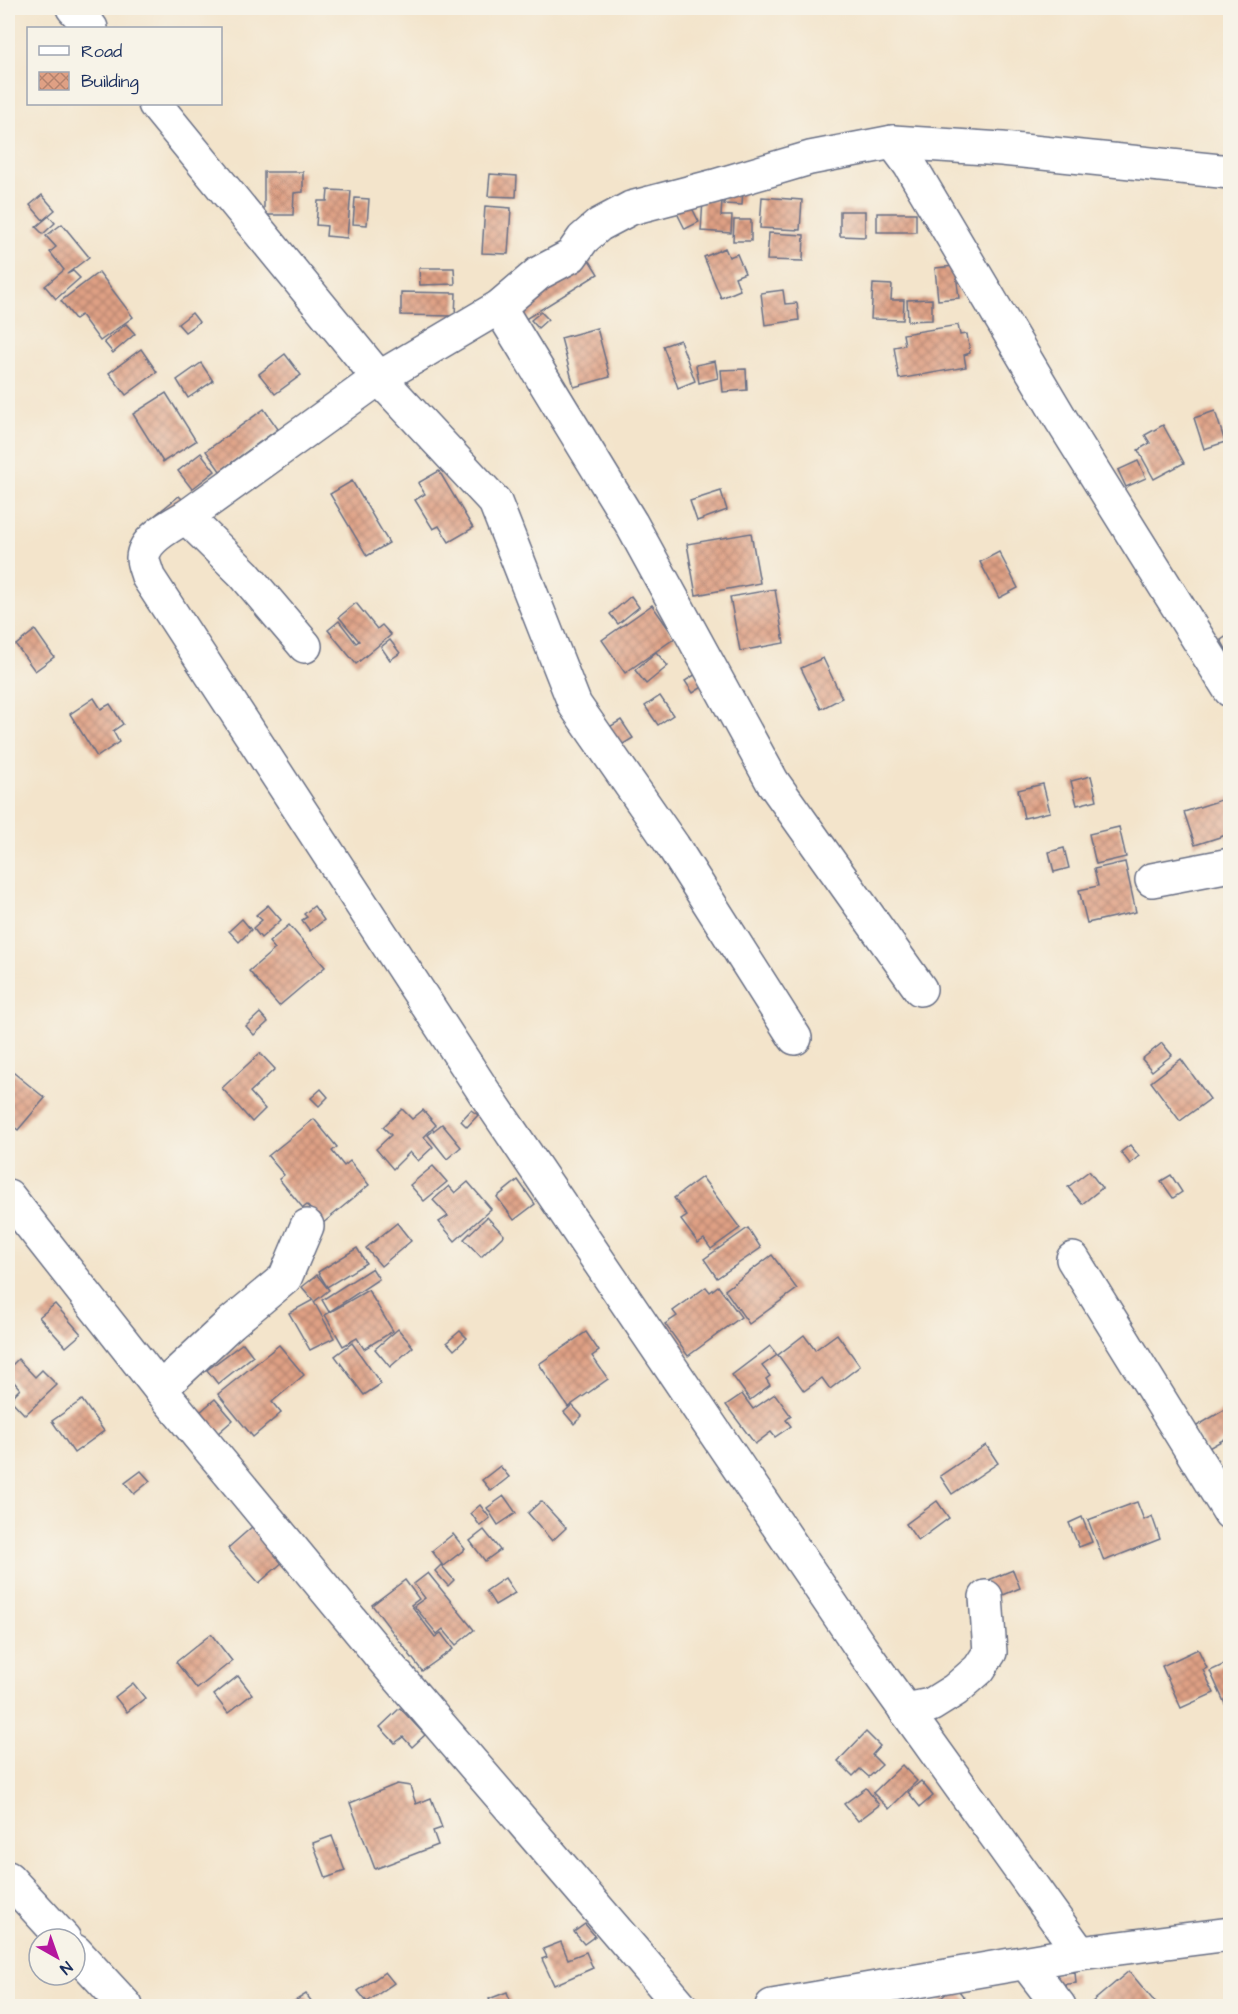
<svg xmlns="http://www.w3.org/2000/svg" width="1238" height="2014" font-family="'Architects Daughter',sans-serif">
<defs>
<pattern id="building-cross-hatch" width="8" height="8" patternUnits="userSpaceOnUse" patternTransform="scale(1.5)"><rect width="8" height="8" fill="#dfa084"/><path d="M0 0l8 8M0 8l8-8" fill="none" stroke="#b4836f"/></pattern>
</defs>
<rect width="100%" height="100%" fill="#f7f3e8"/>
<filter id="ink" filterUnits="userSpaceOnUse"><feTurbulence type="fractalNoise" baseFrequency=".0167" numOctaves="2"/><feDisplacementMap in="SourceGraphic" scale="12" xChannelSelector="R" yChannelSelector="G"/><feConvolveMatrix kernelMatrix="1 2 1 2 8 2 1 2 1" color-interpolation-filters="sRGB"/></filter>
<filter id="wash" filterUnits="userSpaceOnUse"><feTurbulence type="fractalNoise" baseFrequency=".008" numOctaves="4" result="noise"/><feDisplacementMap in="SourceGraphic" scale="24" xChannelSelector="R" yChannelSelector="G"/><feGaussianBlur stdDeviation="1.35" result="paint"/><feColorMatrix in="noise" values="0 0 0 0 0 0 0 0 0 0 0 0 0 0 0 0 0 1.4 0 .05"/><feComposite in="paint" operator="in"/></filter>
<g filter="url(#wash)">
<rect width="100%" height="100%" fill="#f3e4cb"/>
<g id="blocks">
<g fill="url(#building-cross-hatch)">
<path d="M264,172h39v20l-9,1 -1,22h-29z"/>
<path d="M490,174l27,2 -1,21 -28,-1z"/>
<path d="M725,186l18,2 -1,17 -18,-1z"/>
<path d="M328,190l23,1 -4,47 -21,-2 1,-10 -11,-1 2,-24h9z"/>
<path d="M42,195l13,15 -12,10 -13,-15z"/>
<path d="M762,197l40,3 -2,30 -40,-2z"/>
<path d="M355,198l14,1 -2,26 -14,-1z"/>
<path d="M703,200l19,1 -1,15h11l-1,17 -30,-2z"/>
<path d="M689,202l10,20 -14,7 -10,-20z"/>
<path d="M485,206l26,2 -3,46 -26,-1z"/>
<path d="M840,211h25v26l-25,-1z"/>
<rect x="877" y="213" width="39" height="19"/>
<path d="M49,216l6,7 -12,11 -7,-7z"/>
<path d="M734,220h17v21h-18z"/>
<path d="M62,224l27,33 -22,17 6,-3 7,7 -24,21 -11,-13 19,-16 -14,-18 6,-5 -10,-11z"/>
<path d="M769,233l35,2 -1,26 -36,-1z"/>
<path d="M725,248l4,9 8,-3 8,19 -10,4 5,13 -19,8 -17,-41z"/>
<path d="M588,258l10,16 -74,46 -10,-15z"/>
<path d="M955,266l4,32 -21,2 -3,-32z"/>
<path d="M419,268h35l1,16 -35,1z"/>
<path d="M99,272l34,45 -33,24 -19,-26 -6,4 -14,-18z"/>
<path d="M873,284l19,1 -1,15h13l-1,20 -32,-1z"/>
<path d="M783,290l2,14 12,-1 2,17 -34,5 -4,-32z"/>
<path d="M401,292l55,1 -1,23 -54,-1z"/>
<path d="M932,299v21l-24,1 -1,-21z"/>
<path d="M541,312l7,7 -10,9 -7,-8z"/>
<path d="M192,313l7,9 -14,10 -7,-8z"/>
<path d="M126,324l9,10 -22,19 -9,-11z"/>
<path d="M958,325l2,10 7,-1 3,19 -6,2 2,12 -67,12 -5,-32 11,-2 -2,-11z"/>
<path d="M597,328l13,49 -36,10 -13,-49z"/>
<path d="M680,340l15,41 -17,7 -15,-42z"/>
<path d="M141,349l16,23 -31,23 -17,-22z"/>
<path d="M285,354l16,21 -26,19 -16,-20z"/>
<path d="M715,361l3,17 -19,5 -3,-18z"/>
<path d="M201,363l12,18 -25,17 -11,-18z"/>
<path d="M746,369l1,21 -24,2 -2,-22z"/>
<path d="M166,393l30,48 -33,21 -30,-48z"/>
<path d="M264,409l14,20 -58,42 -14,-20z"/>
<path d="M1215,411l10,31 -21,7 -10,-31z"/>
<path d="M1163,425l21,38 -30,16 -16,-29 12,-7 -5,-8z"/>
<path d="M201,453l14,18 -23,18 -14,-18z"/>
<path d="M1138,461l8,17 -20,9 -8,-17z"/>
<path d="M439,471l34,57 -24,14 -10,-16 -6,3 -18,-29 10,-6 -7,-11z"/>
<path d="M352,481l37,62 -22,13 -37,-62z"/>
<path d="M721,491l6,19 -30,11 -7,-20z"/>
<path d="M179,496l9,9 -27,22 -8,-10z"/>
<path d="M751,533l9,50 -64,12 -9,-51z"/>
<path d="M999,552l19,36 -19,10 -19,-36z"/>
<path d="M775,589l9,54 -44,8 -10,-54z"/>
<path d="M631,596l8,11 -21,17 -8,-10z"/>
<path d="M356,603l21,26 5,-4 9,10 -35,29 -28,-34 11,-9 17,22 3,-2 -20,-24z"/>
<path d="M652,605l23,33 -50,35 -23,-33z"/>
<path d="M35,630l19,27 -19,14 -19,-26z"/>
<path d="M1230,634v22l-9,-16z"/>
<path d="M390,640l10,13 -10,7 -9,-13z"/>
<path d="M656,652l12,14 -22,18 -11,-14z"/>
<path d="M823,658l19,40 -21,11 -20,-41z"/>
<path d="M696,674l8,12 -11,7 -8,-12z"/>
<path d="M660,696l13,19 -15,10 -13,-19z"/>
<path d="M94,698l7,11 9,-5 13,20 -10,7 6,11 -22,15 -27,-43z"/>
<path d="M621,720l12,18 -23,14 -12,-18z"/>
<path d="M1091,776l6,24 -20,5 -6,-24z"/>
<path d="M1043,784l7,28 -26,6 -6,-28z"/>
<path d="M1230,797v49l-4,-11 -31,10 -11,-33z"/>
<path d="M1119,827l7,30 -30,7 -7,-30z"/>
<path d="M1064,848l5,20 -15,4 -5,-20z"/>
<path d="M1125,862l11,50 -49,11 -8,-33 19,-4 -4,-17z"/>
<path d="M268,905l13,15 -20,18 -8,-10 9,-8 -6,-5z"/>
<path d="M314,906l10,14 -14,11 -8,-11 5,-3 -3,-3z"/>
<path d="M242,919l9,11 -12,12 -10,-11z"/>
<path d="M289,925l36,42 -46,39 -30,-35 26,-22 -6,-7z"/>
<path d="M260,1013l8,9 -14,13 -8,-9z"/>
<path d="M1162,1043l10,12 -20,16 -10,-12z"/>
<path d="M260,1053l15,16 -25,23 15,17 -13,13 -30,-34z"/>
<path d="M1181,1059l29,40 -30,22 -29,-39z"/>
<path d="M9,1069l36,29 -27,32 -10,-8v-51z"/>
<path d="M321,1089l7,8 -9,9 -8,-8z"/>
<path d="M402,1109l10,10 11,-9 13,15 -12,12 9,10 -15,14 -8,-9 -17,17 -17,-20 15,-14 -8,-8z"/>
<path d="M471,1110l7,5 -11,12 -6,-6z"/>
<path d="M314,1119l23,28 -5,4 12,15 6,-5 19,24 -47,39 -15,-19 -4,3 -24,-29 5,-4 -16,-19z"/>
<path d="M442,1124l19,23 -14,12 -19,-24z"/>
<path d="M1130,1145l9,11 -9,8 -9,-12z"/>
<path d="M433,1166l14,16 -23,19 -14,-16z"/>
<path d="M1089,1171l13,17 -20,16 -14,-17z"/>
<path d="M1171,1175l11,17 -9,6 -12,-17z"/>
<path d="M702,1177l38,51 -29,21 -7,-10 -6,4 -17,-23 6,-4 -13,-18z"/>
<path d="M518,1180l17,24 -21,16 -17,-23z"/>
<path d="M468,1182l23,27 -36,32 -16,-19 9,-6 -15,-16 16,-14 6,7z"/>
<path d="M487,1217l17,18 -23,22 -17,-18z"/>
<path d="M397,1223l14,18 -30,25 -15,-18z"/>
<path d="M748,1228l13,20 -44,30 -13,-19z"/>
<path d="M357,1248l9,15 -39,24 -9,-15z"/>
<path d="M772,1255l25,34 -48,35 -24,-34z"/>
<path d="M372,1268l7,11 -50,33 -7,-12z"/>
<path d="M317,1275l12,15 -15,12 20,36 -24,12 -21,-37 24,-13 -11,-13z"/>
<path d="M718,1286l23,31 -53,39 -23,-32 12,-8 -4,-5 33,-24 4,5z"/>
<path d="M368,1290l25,41 -29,18 -7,-11 -14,8 -18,-31z"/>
<path d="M55,1304l26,30 -15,13 -27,-30z"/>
<path d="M398,1329l15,18 -23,20 -15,-18z"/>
<path d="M460,1331l7,7 -13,12 -7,-8z"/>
<path d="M586,1332l13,19 -7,5 16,23 -40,28 -29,-43z"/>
<path d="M837,1334l23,32 -30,23 -8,-11 -18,13 -26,-36 26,-20 11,15z"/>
<path d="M243,1343l10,13 -35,28 -11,-14z"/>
<path d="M352,1343l29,41 -17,11 -29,-39z"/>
<path d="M279,1345l25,30 -32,27 9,11 -28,24 -35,-43z"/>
<path d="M770,1346l7,9 -15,11 8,10 -4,3 4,6 -20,15 -18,-25z"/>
<path d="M18,1359l17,18 7,-7 15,15 -32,30 -15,-16 10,-10 -12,-14v-6z"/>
<path d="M742,1394l11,15 22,-15 16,22 -5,4 5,6 -16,11 -4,-5 -16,12 -29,-39z"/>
<path d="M215,1399l18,21 -16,14 -18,-21z"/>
<path d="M82,1400l22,31 -30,22 -22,-32z"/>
<path d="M572,1405l10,11 -8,8 -10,-12z"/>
<path d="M1224,1410l6,11v15l-23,13 -12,-22z"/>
<path d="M986,1445l12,18 -46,31 -12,-18z"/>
<path d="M500,1466l9,11 -18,14 -9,-11z"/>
<path d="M141,1471l9,10 -16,13 -9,-11z"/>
<path d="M504,1496l12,17 -18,12 -11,-17z"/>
<path d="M541,1501l25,27 -14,13 -24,-28z"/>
<path d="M937,1501l12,17 -31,23 -12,-17z"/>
<path d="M1137,1502l7,18 8,-4 8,23 -56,22 -16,-41z"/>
<path d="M480,1505l10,13 -10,8 -9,-13z"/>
<path d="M1082,1517l10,25 -13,5 -10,-24z"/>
<path d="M253,1526l31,35 -25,22 -31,-35z"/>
<path d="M484,1530l16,20 -15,11 -15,-20z"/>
<path d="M453,1534l12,15 -22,17 -11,-15z"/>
<path d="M441,1565l13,15 -6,6 -13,-15z"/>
<path d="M1013,1570l7,18 -29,12 -7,-18z"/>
<path d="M428,1573l46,57 -18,15 -13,-16 -6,5 -23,-28 11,-8 -11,-14z"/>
<path d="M505,1578l10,15 -20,12 -9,-14z"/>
<path d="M405,1580l14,19 -8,6 24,32 6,-4 12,16 -31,22 -50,-66z"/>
<path d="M211,1634l21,27 -35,28 -21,-27z"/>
<path d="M1198,1649l9,19 -4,2 11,23 -33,15 -19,-42z"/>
<path d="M1227,1663l3,6v32l-5,3 -15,-33z"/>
<path d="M238,1676l14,18 -24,19 -14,-18z"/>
<path d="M133,1683l12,15 -18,14 -12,-15z"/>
<path d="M400,1708l25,27 -13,12 -9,-10 -8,6 -15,-16z"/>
<path d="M866,1732l14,14 -8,9 10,10 -13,12 -9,-8 -7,7 -15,-15z"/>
<path d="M902,1765l15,16 -28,28 -16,-16z"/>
<path d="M921,1781l12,15 -13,11 -12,-15z"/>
<path d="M397,1784l13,2 6,18 15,-6 11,30 -9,3 5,14 -63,24 -25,-66z"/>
<path d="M866,1788l13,17 -21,16 -14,-17z"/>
<path d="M332,1836l13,35 -19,7 -13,-35z"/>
<path d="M585,1924l10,12 -11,8 -10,-12z"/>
<path d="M561,1942l7,17 18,-7 7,16 -39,17 -12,-26 5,-2 -4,-8z"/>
<path d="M1129,1971l29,35h-64l-3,-3z"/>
<path d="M385,1972l9,11 -27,19 -9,-11z"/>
<path d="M1075,1972l1,11 -25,3 -2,-12z"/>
<path d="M955,1986l16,20h-25l-6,-7z"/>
<path d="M507,1992l5,14h-20l-3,-7z"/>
<path d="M306,1994l9,12h-28z"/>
</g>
</g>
</g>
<g filter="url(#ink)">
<use href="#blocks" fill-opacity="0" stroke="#676e84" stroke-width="1.5"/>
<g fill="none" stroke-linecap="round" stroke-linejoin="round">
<defs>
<g id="minor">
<path d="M73,8l18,20"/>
<path d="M155,104l224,274 116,124 80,203 98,141 122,192"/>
<path d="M893,142l17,23 152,256 168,269"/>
<path d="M499,307l132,216 141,258 148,208"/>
<path d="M186,517l58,57 61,72"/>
<path d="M1152,880l78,-15"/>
<path d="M8,1196l152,193 228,276 293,341"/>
<path d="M1073,1259l157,254"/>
<path d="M160,1389l71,-66 54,-45 22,-52"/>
<path d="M905,1710l26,-5 24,-15 24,-21 11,-17 -4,-55"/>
<path d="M8,1878l56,61"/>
<path d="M75,1951l51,55"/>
<path d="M1080,1953l-219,-305 -377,-556 -336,-515c-1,-5 -5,-13 -5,-19 1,-19 29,-33 43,-41l193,-139 120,-71 40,-34 32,-17 12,-17 16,-14 32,-17 84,-22 95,-28 83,-16 109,7 228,23"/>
<path d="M1026,1963l33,43"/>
<path d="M772,2006l308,-53 150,-19"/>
</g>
</defs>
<use href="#minor" stroke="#676e84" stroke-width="36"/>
<use href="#minor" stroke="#fff" stroke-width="33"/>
</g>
</g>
<rect width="1238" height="2014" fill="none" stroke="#f7f3e8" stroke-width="30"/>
<rect x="27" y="27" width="195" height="78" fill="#f7f3e8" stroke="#9fa5b1" stroke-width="1.5"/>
<rect x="39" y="46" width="30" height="9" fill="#ffffff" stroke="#9fa5b1" stroke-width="1.5"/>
<text x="81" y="57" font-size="18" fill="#1b2f5e">Road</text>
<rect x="39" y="72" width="30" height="18" fill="url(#building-cross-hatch)" stroke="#9fa5b1" stroke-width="1.5"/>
<text x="81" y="87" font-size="18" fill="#1b2f5e">Building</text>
<g transform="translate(57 1957) rotate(140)"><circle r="28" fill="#f7f3e8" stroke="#9fa5b1" stroke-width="1.5"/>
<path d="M0-4.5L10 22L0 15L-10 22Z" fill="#b5179e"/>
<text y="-9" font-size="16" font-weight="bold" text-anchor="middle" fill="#1b2f5e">N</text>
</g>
</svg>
